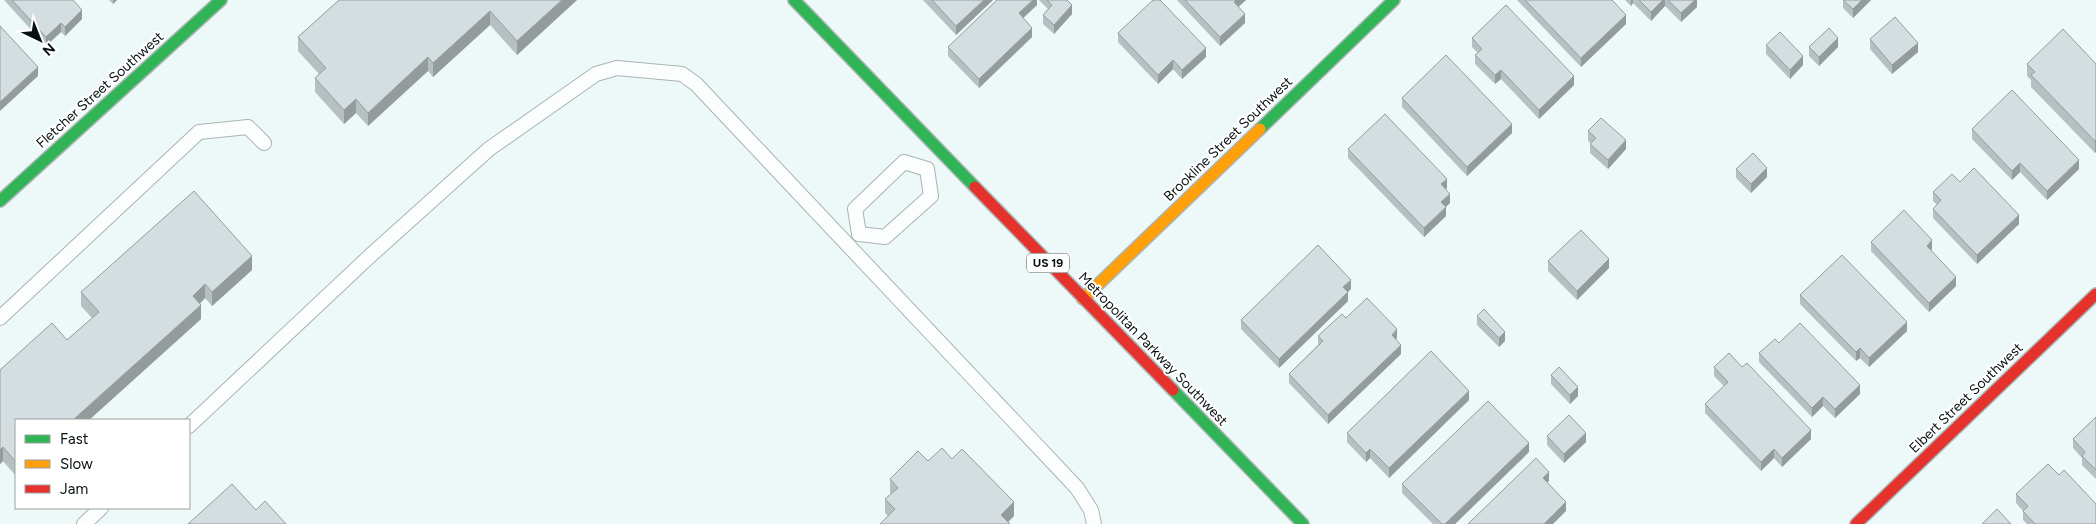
<svg xmlns="http://www.w3.org/2000/svg" width="2096" height="524" font-family="Figtree,sans-serif">
<rect width="100%" height="100%" fill="#edf9f9"/>
<g fill="none" stroke-linecap="round" stroke-linejoin="round">
<defs>
<g id="lane">
<path d="M859,234l-4,-25 49,-47 23,7"/>
<path d="M859,234l26,3 46,-41 -4,-27"/>
<path d="M0,318l199,-186 49,-5 16,16"/>
<path d="M189,426l182,-171 118,-106 107,-75 21,-6 65,6 14,10 381,404 14,22 3,14"/>
<path d="M84,524l17,-16"/>
</g>
<g id="fast">
<path d="M794,0l181,187"/>
<path d="M1260,129l134,-129"/>
<path d="M0,201l221,-201"/>
<path d="M1173,390l130,134"/>
</g>
<path id="slow" d="M1083,299l177,-170"/>
<g id="jam">
<path d="M975,187l198,203"/>
<path d="M1856,524l240,-230"/>
</g>
</defs>
<use href="#lane" stroke="#a9b4b4" stroke-width="16"/>
<use href="#fast" stroke="#a9b4b4" stroke-width="14"/>
<use href="#slow" stroke="#a9b4b4" stroke-width="14"/>
<use href="#jam" stroke="#a9b4b4" stroke-width="14"/>
<use href="#lane" stroke="#fcfefe" stroke-width="14"/>
<use href="#fast" stroke="#30b455" stroke-width="11"/>
<use href="#slow" stroke="#ff9f0a" stroke-width="11"/>
<use href="#jam" stroke="#e5322d" stroke-width="11"/>
</g>
<g fill="#b6bfc1">
<path d="M4,0h69l9,19 -17,17 -4,-4 -15,14z"/>
<path d="M109,0h8l-4,4z"/>
<path d="M339,0h238l-60,55 -27,-30 -57,52 -5,-6 -60,55 -12,-13 -12,11 -29,-32v-14l4,-4 -21,-23v-14z"/>
<path d="M923,0h70l-37,35z"/>
<path d="M1037,0v5l-14,13 9,19 -53,51 -31,-32v-9z"/>
<path d="M1039,0h28l5,14 -18,20 -11,-10v-9l5,-6z"/>
<path d="M1177,0h69l-8,7 7,16 -25,23z"/>
<path d="M1517,0h95l14,24 -45,43z"/>
<path d="M1625,0h72v7l-16,15 -16,-16 -14,15 -18,-18 -2,3z"/>
<path d="M1843,0h28l-18,18 -10,-10z"/>
<path d="M1118,33l88,24 -24,22 -9,-10 -15,15 -40,-42z"/>
<path d="M1472,38l102,47 -35,34 -38,-40 -6,5 -20,-20v-9l3,-2 -6,-6z"/>
<path d="M1870,39l48,13 -26,22 -22,-25z"/>
<path d="M1766,45l37,20 -13,14 -24,-25z"/>
<path d="M1809,47h29l-19,19 -10,-10z"/>
<path d="M2027,64h69l-1,89 -64,-66v-7l-4,-4z"/>
<path d="M1402,98l110,35 -45,43 -65,-69z"/>
<path d="M1972,129l107,40 -32,31 -27,-28 -8,8 -40,-41z"/>
<path d="M1588,131l38,18 -18,20 -18,-16v-9l1,-1 -3,-2z"/>
<path d="M1348,149l99,39 -1,1 4,14 -4,4v9l-22,21 -76,-79z"/>
<path d="M1736,169l31,8 -16,16 -15,-15z"/>
<path d="M1933,192l86,32 -42,40 -44,-46v-9l4,-4 -4,-4z"/>
<path d="M1871,242l61,7 -1,1 25,36 -27,26 -58,-61z"/>
<path d="M1548,261l61,7 -32,32 -29,-29z"/>
<path d="M252,270l-40,36 -7,-8 -5,6 1,15 -112,101h-73v56l-13,-15 -3,3v-94l67,-30 25,-22 -11,-12v-14z"/>
<path d="M1351,289l-3,3v9l-69,67 -38,-39v-9z"/>
<path d="M1800,295l107,36 -38,36 -9,-9 -4,3 -56,-57z"/>
<path d="M1477,316l28,25 -6,6 -22,-22z"/>
<path d="M1346,318l51,20 -1,1 5,15 -73,70 -39,-41v-9l29,-29v-9z"/>
<path d="M1779,343l81,51 -25,24 -12,-12 -11,11 -53,-55v-9z"/>
<path d="M1714,367l97,72 -29,28 -8,-9 -13,13 -56,-58v-9l19,-18 -10,-10z"/>
<path d="M1551,375l27,21 -8,8 -19,-20z"/>
<path d="M1469,400l-80,78 -19,-20 -4,4 -19,-20v-9z"/>
<path d="M2096,417v62l-14,-14v-7l-9,-10v-9z"/>
<path d="M1547,436l39,6 -22,21 -17,-18z"/>
<path d="M1529,452l-74,72h-22l-31,-31v-9z"/>
<path d="M952,459l62,57 -6,6 -120,-6 -3,-3v-14l6,-5 -1,-1v-14l38,-18z"/>
<path d="M2059,475l37,49h-69l-4,-4v-9l-7,-8v-9z"/>
</g>
<g fill="#949b9d">
<path d="M113,0h4l-4,4z"/>
<path d="M562,0h15l-60,55v-14z"/>
<path d="M984,0h9l-37,35v-9z"/>
<path d="M1033,0h4v5l-18,17v-9z"/>
<path d="M1236,0h10l-12,11v-9z"/>
<path d="M1631,0h2v3l-2,3z"/>
<path d="M1663,0h2v6l-14,15v-9z"/>
<path d="M1695,0h2v7l-16,15v-9z"/>
<path d="M1862,0h9l-18,18v-9z"/>
<path d="M1072,5v9l-18,20v-9z"/>
<path d="M82,10v9l-17,17v-9z"/>
<path d="M490,11v14l-57,52v-14z"/>
<path d="M1245,14v9l-25,23v-9z"/>
<path d="M1626,15v9l-45,43v-9z"/>
<path d="M61,23v9l-15,14v-9z"/>
<path d="M1032,28v9l-53,51v-9z"/>
<path d="M1838,38v9l-19,19v-9z"/>
<path d="M1918,43v9l-26,22v-9z"/>
<path d="M1206,48v9l-24,22v-9z"/>
<path d="M1803,56v9l-13,14v-9z"/>
<path d="M428,57v14l-60,55v-13z"/>
<path d="M1173,60v9l-15,15v-9z"/>
<path d="M38,67v9l-38,35v-9z"/>
<path d="M1501,70v9l-6,5v-9z"/>
<path d="M1574,76v9l-35,34v-9z"/>
<path d="M356,99v14l-12,11v-14z"/>
<path d="M1512,124v9l-45,43v-9z"/>
<path d="M1626,140v9l-18,20v-9z"/>
<path d="M2096,140v12l-1,1v-12z"/>
<path d="M2079,160v9l-32,31v-9z"/>
<path d="M2020,163v9l-8,8v-9z"/>
<path d="M1767,168v9l-16,16v-9z"/>
<path d="M1447,179v9l-6,5v-9z"/>
<path d="M1450,194v9l-9,8v-9z"/>
<path d="M1446,207v9l-22,21v-9z"/>
<path d="M2019,215v9l-42,40v-9z"/>
<path d="M1932,240v9l-5,6v-9z"/>
<path d="M252,256v14l-40,36v-14z"/>
<path d="M1609,259v9l-32,32v-9z"/>
<path d="M1956,277v9l-27,26v-9z"/>
<path d="M1351,280v9l-8,7v-9z"/>
<path d="M205,284v14l-12,12v-14z"/>
<path d="M1348,292v9l-69,67v-9z"/>
<path d="M201,305v14l-112,101h-16z"/>
<path d="M1907,322v9l-38,36v-9z"/>
<path d="M1397,329v9l-5,6v-9z"/>
<path d="M1505,332v9l-6,6v-9z"/>
<path d="M1401,345v9l-73,70v-9z"/>
<path d="M1860,348v10l-4,3v-9z"/>
<path d="M1860,385v9l-25,24v-9z"/>
<path d="M1578,387v9l-8,8v-9z"/>
<path d="M1469,391v9l-80,78v-10z"/>
<path d="M1823,397v9l-11,11v-9z"/>
<path d="M1811,430v9l-29,28v-9z"/>
<path d="M1586,433v9l-22,21v-9z"/>
<path d="M1529,443v9l-74,72h-10z"/>
<path d="M3,447v14l-3,3v-14z"/>
<path d="M1370,449v9l-4,4v-9z"/>
<path d="M1774,449v9l-13,13v-9z"/>
<path d="M1549,472v9l-6,6v-9z"/>
<path d="M1014,502v14l-8,8 -5,-9z"/>
<path d="M1566,502v9l-13,13h-9z"/>
</g>
<g fill="#d4dee0" stroke="#949b9d">
<path d="M12,0h61l9,10 -17,17 -4,-4 -15,14z"/>
<path d="M339,0h223l-45,41 -27,-30 -57,52 -5,-6 -60,56 -12,-14 -12,11 -29,-32 11,-10 -28,-31z"/>
<path d="M932,0h52l-28,26z"/>
<path d="M997,0h36l-14,13 13,15 -53,51 -31,-32z"/>
<path d="M1047,0h20l5,5 -18,20 -11,-10 9,-10z"/>
<path d="M1153,0h7l46,48 -24,22 -9,-10 -15,15 -40,-42z"/>
<path d="M1185,0h51l-2,2 11,12 -25,23z"/>
<path d="M1525,0h87l14,15 -45,43z"/>
<path d="M1639,0h24l-12,12z"/>
<path d="M1668,0h27l-14,13z"/>
<path d="M1843,0h19l-9,9z"/>
<path d="M1506,5l68,71 -35,34 -38,-40 -6,5 -20,-20 7,-6 -10,-11z"/>
<path d="M1895,17l23,26 -26,22 -22,-26z"/>
<path d="M0,26l38,41 -38,35z"/>
<path d="M1829,28l9,10 -19,19 -10,-10z"/>
<path d="M2063,29l33,35v76l-1,1 -64,-66 4,-3 -8,-8z"/>
<path d="M1780,32l23,24 -13,14 -24,-25z"/>
<path d="M1446,55l66,69 -45,43 -65,-69z"/>
<path d="M2012,90l67,70 -32,31 -27,-28 -8,8 -40,-42z"/>
<path d="M1385,114l62,65 -6,5 9,10 -9,8 5,5 -22,21 -76,-79z"/>
<path d="M1601,118l25,22 -18,20 -18,-16 6,-6 -8,-7z"/>
<path d="M1753,153l14,15 -16,16 -15,-15z"/>
<path d="M1974,168l45,47 -42,40 -44,-46 8,-9 -8,-8 19,-18 8,8z"/>
<path d="M194,191l58,65 -40,36 -7,-8 -12,12 8,9 -128,115h-57v42l-13,-15 -3,3v-80l52,-47 15,17 32,-28 -18,-20z"/>
<path d="M1904,210l28,30 -5,6 29,31 -27,26 -58,-61z"/>
<path d="M1581,230l28,29 -32,32 -29,-30z"/>
<path d="M1318,245l33,35 -8,7 5,5 -69,67 -38,-39z"/>
<path d="M1842,255l65,67 -38,36 -9,-10 -4,4 -56,-57z"/>
<path d="M1367,298l30,31 -5,6 9,10 -73,70 -39,-41 34,-33 -5,-5 24,-22 4,4z"/>
<path d="M1484,309l21,23 -6,6 -22,-22z"/>
<path d="M1800,323l60,62 -25,24 -12,-12 -11,11 -53,-55 16,-14 4,4z"/>
<path d="M1431,351l38,40 -80,77 -19,-19 -4,4 -19,-20z"/>
<path d="M1729,353l13,14 5,-4 64,67 -29,28 -8,-9 -13,13 -56,-58 23,-22 -14,-15z"/>
<path d="M1559,367l19,20 -8,8 -19,-20z"/>
<path d="M1488,401l41,42 -84,81h-3l-40,-40z"/>
<path d="M1569,415l17,18 -22,21 -17,-18z"/>
<path d="M2096,417v53l-14,-14 3,-4 -12,-13z"/>
<path d="M942,448l10,11 10,-10 52,53 -13,13 9,9h-130l15,-15 -10,-10 13,-11 -8,-9 28,-28 10,10z"/>
<path d="M1536,458l13,14 -6,6 23,24 -22,22h-76z"/>
<path d="M2048,464l11,11 5,-5 32,34v20h-61l-12,-13 5,-5 -12,-12z"/>
<path d="M232,484l24,26 9,-9 21,23h-98z"/>
<path d="M1997,509l14,15h-29z"/>
</g>
<g text-anchor="middle" dominant-baseline="central" stroke-width="4" stroke-linejoin="round" paint-order="stroke">
<rect fill="#fff" stroke="#515858" stroke-width="1" x="1027" y="253.5" width="42" height="19" rx="4"/>
<g font-size="12" font-weight="bold" fill="#071011">
<text x="1048" y="263">US 19</text>
</g>
<g font-size="14" fill="#071011" stroke="#fff">
<text transform="translate(100 90) rotate(-42)">Fletcher Street Southwest</text>
<text transform="translate(1228 139) rotate(-44)">Brookline Street Southwest</text>
<text transform="translate(1153 349) rotate(46)">Metropolitan Parkway Southwest</text>
<text transform="translate(1966 398) rotate(-44)">Elbert Street Southwest</text>
</g>
</g>
<rect x="15" y="419" width="175" height="90" fill="#ffffff" stroke="#9c9fa0"/>
<rect x="25" y="435" width="25" height="8" fill="#30b455" stroke="#9c9fa0"/>
<text x="60" y="444" font-size="15" fill="#071011">Fast</text>
<rect x="25" y="460" width="25" height="8" fill="#ff9f0a" stroke="#9c9fa0"/>
<text x="60" y="469" font-size="15" fill="#071011">Slow</text>
<rect x="25" y="485" width="25" height="8" fill="#e5322d" stroke="#9c9fa0"/>
<text x="60" y="494" font-size="15" fill="#071011">Jam</text>
<g transform="translate(40 40) rotate(137)" stroke="#ffffff" stroke-width="4" paint-order="stroke">
<path d="M0-4L9 19L0 12L-9 19Z" fill="#071011"/>
<text y="-8" font-size="14" font-weight="bold" text-anchor="middle" fill="#071011">N</text>
</g>
</svg>
